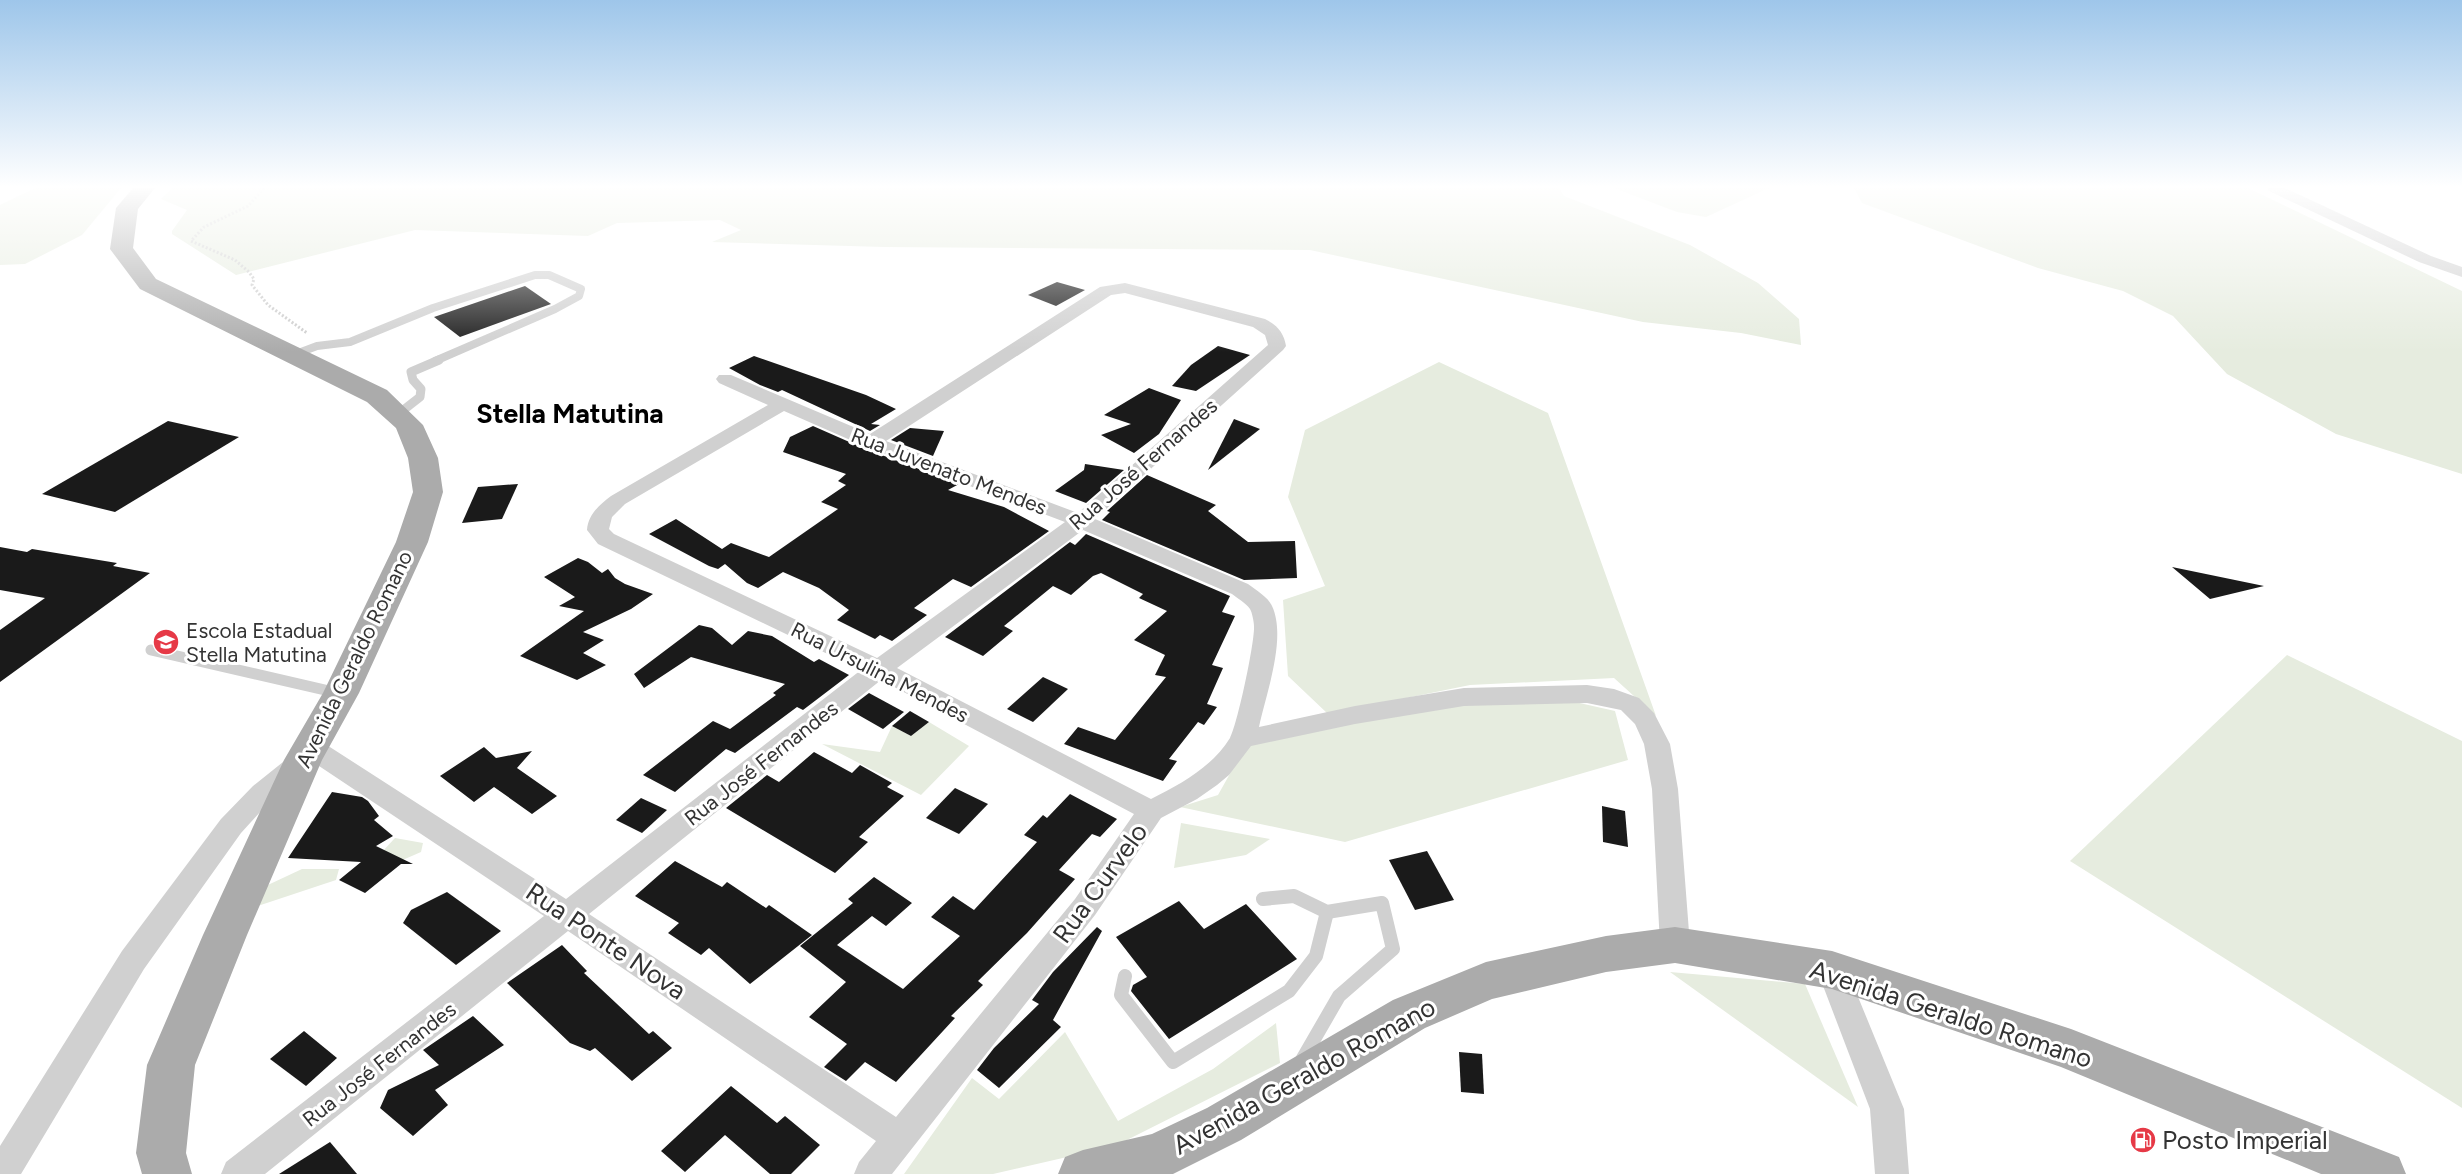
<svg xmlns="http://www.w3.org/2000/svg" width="2462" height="1174" font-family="Figtree,sans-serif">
<rect width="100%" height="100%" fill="#fff"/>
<g fill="#e6ecdf">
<path d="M35,188h86l-39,47 -57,29 -25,1v-60z"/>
<path d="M172,188h1387l5,8 126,49 68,38 41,36 2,26 -60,-12 -98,-11 -333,-72 -425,-3 -173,-5 29,-12 -21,-10 -103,3 -29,13 -173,-6 -179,45 -64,-41v-3l15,-21 -26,-11z"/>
<path d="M1614,188h155l-63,29 -29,-5z"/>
<path d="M1854,188h394l214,103v183l-126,-40 -109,-60 -54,-58 -50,-25 -85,-23 -176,-65z"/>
<path d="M1439,362l109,51 108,303 -42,-38 -144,7 -142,29 -40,-38 -5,-76 42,-14 -37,-89 17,-67z"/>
<path d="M2287,655l175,86v367l-392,-247z"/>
<path d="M1516,700l59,2 40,9 13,49 -283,82 -165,-35 38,-12 28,-50 168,-35z"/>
<path d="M929,722l40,24 -48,49 -99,-51 58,8 12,-26 19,10z"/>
<path d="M1181,823l89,16 -24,16 -72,13z"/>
<path d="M395,838l28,5 -2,9 -23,10 -16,-10z"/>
<path d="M302,869h37l-3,11 -93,31 12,-20z"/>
<path d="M1670,972l135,12 53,123z"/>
<path d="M1276,1023l4,40 -165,83 -122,28h-89l68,-96 27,21 66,-67 53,89 95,-52z"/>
</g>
<g fill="#1a1a1a">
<path d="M1057,282l28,8 -29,16 -28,-11z"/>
<path d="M525,286l26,18 -91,33 -26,-20z"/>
<path d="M1218,346l32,9 -54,36 -24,-5 19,-21z"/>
<path d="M754,356l112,39 30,14 -25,15 9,1 -10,6 -88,-41 -4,2 -18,-7 -31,-17z"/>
<path d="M1149,388l32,12 -22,34 -25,19 -33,-18 30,-11 -27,-9z"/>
<path d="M1234,419l26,10 -52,41z"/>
<path d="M168,421l71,16 -124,75 -73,-18z"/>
<path d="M813,426l50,22 96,36 -11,6 56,17 45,24 -78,56 -18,-8 -39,29 13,7 -35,26 -12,-6 -5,4 -38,-19 12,-10 -30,-22 -36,-16 -25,16 -11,-5 -22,-19 -7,5 -9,-3 -60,-32 27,-15 46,30 9,-6 38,14 69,-48 -17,-7 25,-17 -8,-4 8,-7 -63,-22 7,-15z"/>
<path d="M910,428l34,3 -11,25 -42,-16z"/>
<path d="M1085,464l39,6 -38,33 -31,-12 29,-21z"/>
<path d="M1147,475l69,30 -8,6 40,31 47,-1 2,37 -53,2 -142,-60 8,-8 -3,-1z"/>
<path d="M518,484l-16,35 -40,4 16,-36z"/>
<path d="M1086,534l144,62 -8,16 13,4 -23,49 11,3 -16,36 10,3 -13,18 -6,-3 -29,37 8,2 -14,20 -99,-37 14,-17 37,13 51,-63 -11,-2 10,-20 -31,-15 33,-29 -28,-13 4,-4 -42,-21 -8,3 -22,19 -18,-9 -49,40 9,5 -30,25 -38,-19 125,-95 5,3z"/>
<path d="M0,547l27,5 5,-3 85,14 -4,3 37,7 -150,109v-52l45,-32 -45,-8z"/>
<path d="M578,558l10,4 14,11 6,-4 7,9 10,6 28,10 -22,15 -48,23 21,8 -21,13 23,12 -29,15 -57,-24 64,-45 -25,-5 16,-9 -31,-20z"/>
<path d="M2172,567l92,19 -54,13z"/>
<path d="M699,625l13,3 20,17 16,-14 24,5 42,26 5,-3 30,16 -46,35 -6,-3 -62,46 -9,-4 -51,43 -32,-17 70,-54 17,8 46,-34 -3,-2 12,-9 -94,-27 -47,31 -10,-14z"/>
<path d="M1043,677l25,12 -35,33 -26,-13z"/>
<path d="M869,693l35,19 -21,17 -35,-20z"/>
<path d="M910,711l19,11 -18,14 -19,-10z"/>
<path d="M484,747l12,11 36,-7 -15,17 40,28 -25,18 -38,-27 -20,15 -34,-26z"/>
<path d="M814,752l38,21 8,-8 32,18 -5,4 17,9 -45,41 9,5 -33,31 -109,-65 41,-33 12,7z"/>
<path d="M955,788l33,16 -29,30 -33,-16z"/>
<path d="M332,792l30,5 6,4 11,15 -5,4 19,16 -17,10 37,18h-12l-36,29 -26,-13 22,-18 -73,-4z"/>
<path d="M1070,794l47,25 -17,18 -8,-3 -33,36 16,9 -48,54 -49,48 5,4 -32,31 4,2 -59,64 -31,-20 -19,19 -22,-14 23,-23 -38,-27 37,-35 -46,-36 53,-43 -5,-4 26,-22 38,26 -26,23 -14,-10 -35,29 66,44 57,-53 -29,-19 22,-21 21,14 63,-68 -13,-7 19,-20 4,3z"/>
<path d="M641,798l26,12 -25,23 -26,-13z"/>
<path d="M1602,806l23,5 3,36 -25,-5z"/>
<path d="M1427,851l27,49 -39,10 -26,-50z"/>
<path d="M675,861l47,26 5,-5 39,26 3,-3 43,30 -62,49 -41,-36 -8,7 -33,-22 11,-10 -44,-27z"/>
<path d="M447,892l54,39 -45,34 -53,-42 8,-13z"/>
<path d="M1179,901l25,28 42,-25 51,55 -128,80 -38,-48 2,-6 14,-8 -31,-40z"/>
<path d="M1097,927l5,4 -49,89 8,7 -62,61 -22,-18 17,-22 45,-44 -7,-4 21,-28z"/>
<path d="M562,945l25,26 -3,2 65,61 4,-3 19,17 -40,33 -37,-33 -5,3 -20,-8 -63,-60z"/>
<path d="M473,1016l31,29 -69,45 13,15 -35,31 -33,-28 8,-18 51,-25 -16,-15z"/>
<path d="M304,1031l33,27 -31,28 -36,-27z"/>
<path d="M1459,1052l23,2 2,40 -23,-2z"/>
<path d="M731,1086l46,37 8,-7 35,29 -29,29h-21l-45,-39 -40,37 -24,-21z"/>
<path d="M330,1142l27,32h-78z"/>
</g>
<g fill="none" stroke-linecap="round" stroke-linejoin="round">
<path stroke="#cdcdcd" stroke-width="3" stroke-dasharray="2 2" stroke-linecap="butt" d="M264,188l-16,18 -44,21 -13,14 44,19 14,12 5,7 -2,6 16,20 39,28"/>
<path stroke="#d0d0d0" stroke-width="8" d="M293,355l24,-9 33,-4 83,-34 102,-33h14l32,14 -2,7 -24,13 -120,52"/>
<path stroke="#d0d0d0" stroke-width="9" d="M397,415l23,-18 1,-8 -8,-9 -2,-8 28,-12"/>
<path stroke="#d0d0d0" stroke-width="11" d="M151,650l187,43"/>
<g stroke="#d0d0d0" stroke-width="14">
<path d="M1263,899l31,-3 33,16 55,-9 11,46 -54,47 -37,64"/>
<path d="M1125,976l-4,19 52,67 116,-71 27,-35 11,-44"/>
</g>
<g fill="#d0d0d0" fill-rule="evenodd">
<path d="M2267,188h18l146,68 31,11v10l-43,-15 -150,-71z"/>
<path d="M1125,283l140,36c12,6 19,14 21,27l-3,4 -188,169 153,65c8,6 20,13 24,22 15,32 -6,88 -13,121l96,-21 109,-18 123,-3 27,4 25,9 15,15 16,31 8,45 12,156 -4,9 -11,3 -11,-3 -4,-9 -8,-156 -8,-45 -9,-20 -14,-14 -34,-7 -123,3 -109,18 -104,22 -22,29 -12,10 -20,14 -36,19 -66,97 -203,259h-38l5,-12 17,-21 -308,-210 -303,243h-44l5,-12 318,-246 -243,-162 -4,-7 4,-7 9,-2 9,2 247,159 295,-229 -263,-126 -11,-14c1,-15 12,-25 24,-34l157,-91 -49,-22 -3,-4 3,-4h12l139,59 230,-147zM1125,293l128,34 12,8 3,10 -190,168 -192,-72 225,-146zM784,411l80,35 201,76 -188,136 -263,-124 -5,-5 3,-12 13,-13zM1083,530l149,64c5,4 14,9 18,15 2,3 4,13 4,17 1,16 -17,100 -24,112 -18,29 -49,46 -79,61l-254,-131zM881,680l253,134 -59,85 -179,218 -307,-203z"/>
<path d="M297,755l9,3 4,7 -4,7 -35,28 -30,33 -97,136 -123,205h-21v-28l122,-195 99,-132 32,-33 35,-28z"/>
<path d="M1832,957l11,4 4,9 57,139 5,65h-34l-5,-65 -53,-139 4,-9z"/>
</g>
<g fill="#ababab" fill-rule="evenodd">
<path d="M133,188h22l-17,21 -5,39 23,31 231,111 36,35 15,33 5,34 -15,50 -69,151 -37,67 -75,175 -52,130 -9,88 6,21h-50l-6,-21 11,-88 56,-130 81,-175 39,-67 73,-151 17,-50 -5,-34 -12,-30 -29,-26 -227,-113 -30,-40 6,-41z"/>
<path d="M1675,927l157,24 239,78 328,128 7,17h-85l-260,-107 -229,-78 -157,-26 -69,9 -114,27 -67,29 -184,112 -68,34h-115l7,-17 18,-7 69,-16 55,-26 186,-108 93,-38 120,-26z"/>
</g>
</g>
<linearGradient id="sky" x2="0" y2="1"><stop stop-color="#9ec6ea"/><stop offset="0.53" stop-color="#fff"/><stop offset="1" stop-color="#fff" stop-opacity="0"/></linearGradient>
<rect width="2462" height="352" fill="url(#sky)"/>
<defs>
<symbol id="school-disc" viewBox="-11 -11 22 22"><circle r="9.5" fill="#e63946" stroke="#fff"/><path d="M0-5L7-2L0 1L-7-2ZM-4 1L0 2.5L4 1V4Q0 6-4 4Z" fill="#fff"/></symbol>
<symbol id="fuel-disc" viewBox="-11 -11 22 22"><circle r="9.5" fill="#e63946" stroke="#fff"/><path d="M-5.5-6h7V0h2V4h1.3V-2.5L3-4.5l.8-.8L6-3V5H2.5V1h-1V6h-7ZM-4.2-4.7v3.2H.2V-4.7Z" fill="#fff"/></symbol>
</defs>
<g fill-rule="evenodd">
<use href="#school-disc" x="151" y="627" width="30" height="30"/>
<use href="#fuel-disc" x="2128" y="1125" width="30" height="30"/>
</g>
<g text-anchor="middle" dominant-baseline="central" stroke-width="6" stroke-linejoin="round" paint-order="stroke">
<g font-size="21" fill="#333" stroke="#fff">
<text transform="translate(1143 464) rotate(-41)">Rua José Fernandes</text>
<text transform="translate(949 471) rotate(21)">Rua Juvenato Mendes</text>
<text transform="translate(354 659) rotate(-64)">Avenida Geraldo Romano</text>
<text transform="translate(880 672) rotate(27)">Rua Ursulina Mendes</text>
<text transform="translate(761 763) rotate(-38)">Rua José Fernandes</text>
<text transform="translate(379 1064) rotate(-38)">Rua José Fernandes</text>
</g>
<g font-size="21" fill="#333" stroke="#fff" text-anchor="start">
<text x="186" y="630">Escola Estadual<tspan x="186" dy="24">Stella Matutina</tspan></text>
</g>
<g font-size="26" fill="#333" stroke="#fff">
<text transform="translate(1100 883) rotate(-54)">Rua Curvelo</text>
<text transform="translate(606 941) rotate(34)">Rua Ponte Nova</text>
<text transform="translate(1951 1014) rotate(18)">Avenida Geraldo Romano</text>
<text transform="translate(1304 1076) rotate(-29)">Avenida Geraldo Romano</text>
</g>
<g font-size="26" fill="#333" stroke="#fff" text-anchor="start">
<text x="2162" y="1140">Posto Imperial</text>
</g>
<g font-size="27" font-weight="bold" fill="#000" stroke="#fff">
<text x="570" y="413">Stella Matutina</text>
</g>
</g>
</svg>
